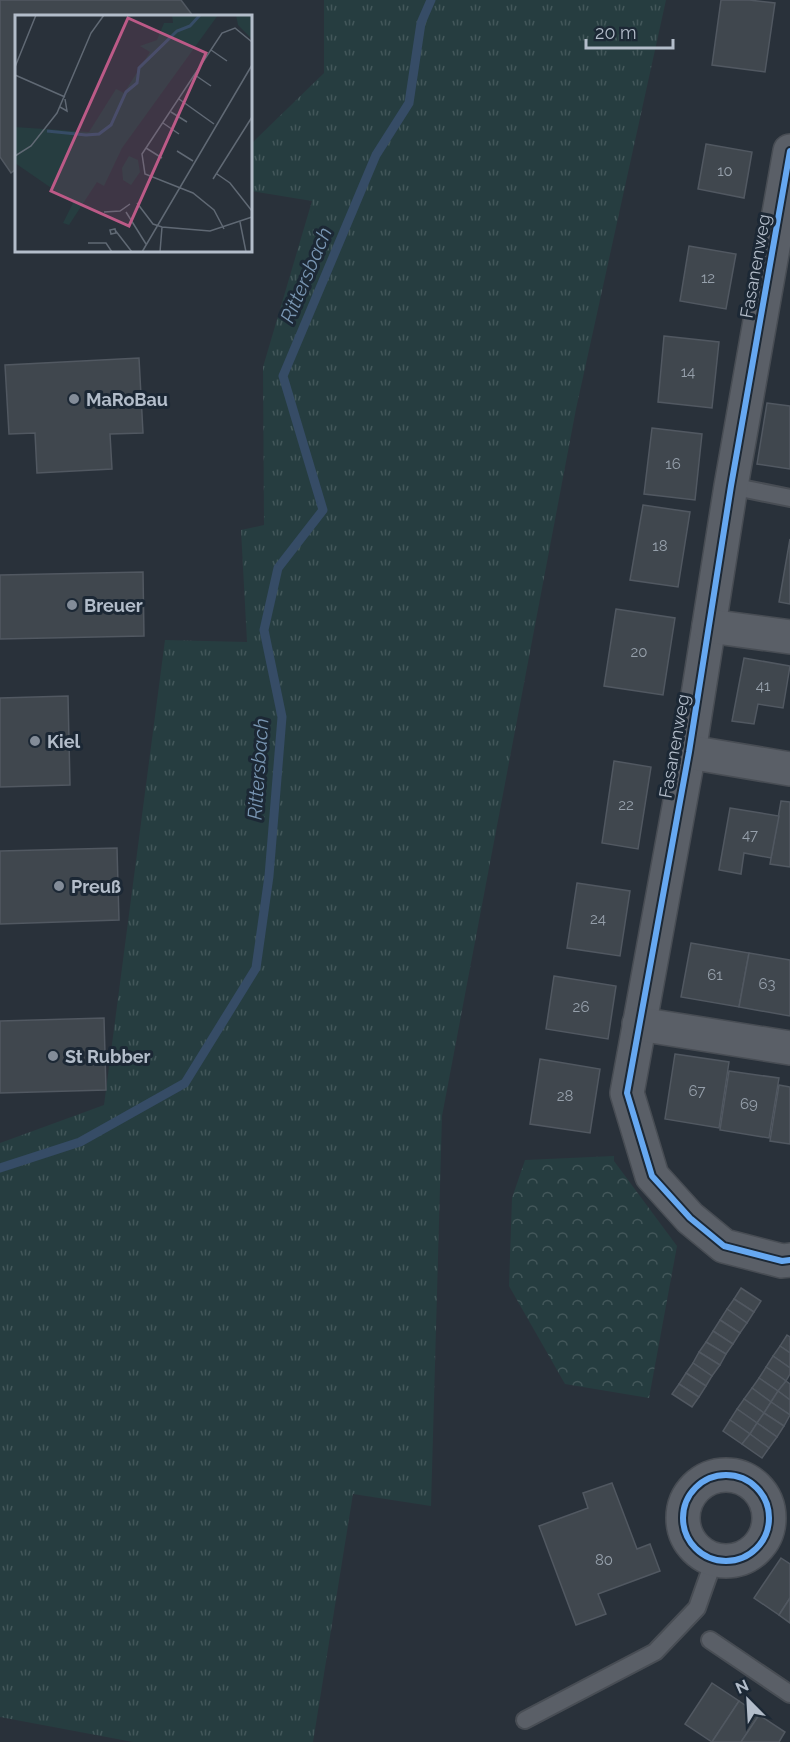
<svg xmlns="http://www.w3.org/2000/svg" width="790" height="1742" font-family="Raleway,sans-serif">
<defs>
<pattern id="grass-tufts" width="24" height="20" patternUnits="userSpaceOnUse" patternTransform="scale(1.5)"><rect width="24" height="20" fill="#263d40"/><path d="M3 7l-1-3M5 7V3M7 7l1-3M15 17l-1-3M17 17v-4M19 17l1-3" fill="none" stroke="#43575a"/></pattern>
<pattern id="forest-crowns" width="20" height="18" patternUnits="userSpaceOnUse" patternTransform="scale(1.5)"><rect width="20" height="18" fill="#263d40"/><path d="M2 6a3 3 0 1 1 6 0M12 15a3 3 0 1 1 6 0" fill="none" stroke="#43575a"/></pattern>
</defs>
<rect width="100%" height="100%" fill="#29313a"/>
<path fill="url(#grass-tufts)" d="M324,0h342l-90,409 -134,707 -11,390 -78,-12 -40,248h-180l-133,-25v-574l104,-38 61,-465 82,2 -6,-112 23,-5 -1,-158 49,-166 -61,-10v-47l73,-71z"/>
<path fill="url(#forest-crowns)" d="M614,1156v5l63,85 -28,152 -84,-14 -56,-98 3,-88 13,-38z"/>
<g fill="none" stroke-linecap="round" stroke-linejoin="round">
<path stroke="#364c66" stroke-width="9" d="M0,1168l80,-26 105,-59 71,-115 13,-92 13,-159 -18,-87 14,-62 45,-58 -40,-134 93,-221 33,-52 12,-80 10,-23"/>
</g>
<g fill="#40474e" stroke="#515861" stroke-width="1.5">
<path d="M0,0h181l12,16h-177v153l-5,4 -11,-16z"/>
<path d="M721,0h28l26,3 -10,69 -53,-7z"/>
<path d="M706,144l46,8 -8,46 -46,-9z"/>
<path d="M689,246l47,8 -10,55 -46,-8z"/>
<path d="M664,336l55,6 -7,66 -54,-6z"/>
<path d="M139,358l4,75 -33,1 2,35 -75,4 -2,-40 -26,1 -4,-69z"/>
<path d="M767,403l23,3v63l-33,-5z"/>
<path d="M652,428l50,6 -7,66 -51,-6z"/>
<path d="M643,505l47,7 -12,75 -48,-7z"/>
<path d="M790,539v65l-11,-2z"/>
<path d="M143,572l1,64 -144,3v-64z"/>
<path d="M616,609l59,9 -12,77 -59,-9z"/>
<path d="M744,658l46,8 -7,42 -25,-4 -4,20 -22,-3z"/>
<path d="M68,696l2,89 -70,2v-89z"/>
<path d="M614,761l37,6 -13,82 -36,-6z"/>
<path d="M781,801l9,1v65l-20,-3z"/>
<path d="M730,808l49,8 -8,42 -27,-5 -3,21 -22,-4z"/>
<path d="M117,848l2,72 -119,4v-73z"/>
<path d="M577,883l53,8 -10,65 -53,-8z"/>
<path d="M691,943l58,10 -10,54 -58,-10z"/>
<path d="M749,953l41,7v56l-51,-9z"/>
<path d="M554,976l62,10 -8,53 -62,-10z"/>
<path d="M104,1018l2,72 -106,3v-72z"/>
<path d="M675,1054l54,8 -10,66 -54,-9z"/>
<path d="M540,1059l60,10 -10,64 -60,-9z"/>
<path d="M729,1071l50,7 -10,60 -49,-8z"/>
<path d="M779,1085l11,2v57l-20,-3z"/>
<path d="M741,1288l20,13 -7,11 -20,-13z"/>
<path d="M734,1299l20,13 -7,11 -20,-14z"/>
<path d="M727,1309l20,14 -7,10 -20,-13z"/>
<path d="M720,1320l20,13 -7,11 -20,-13z"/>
<path d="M713,1331l20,13 -7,10 -20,-12z"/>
<path d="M787,1335l3,2v16l-10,-7z"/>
<path d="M706,1342l20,12 -6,11 -21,-13z"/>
<path d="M780,1346l10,7v15l-17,-12z"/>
<path d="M699,1352l21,13 -8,11 -19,-13z"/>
<path d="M773,1356l17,12v6l-4,7 -20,-14z"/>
<path d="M693,1363l19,13 -6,10 -20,-13z"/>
<path d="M766,1367l20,14 -8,10 -19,-13z"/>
<path d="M686,1373l20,13 -7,11 -20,-13z"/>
<path d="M759,1378l19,13 -7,11 -19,-14z"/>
<path d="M786,1381l4,3v16l-12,-9z"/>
<path d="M679,1384l20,13 -7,10 -20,-13z"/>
<path d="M752,1388l19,14 -7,11 -20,-14z"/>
<path d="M778,1391l12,9v15l-19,-13z"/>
<path d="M744,1399l20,14 -7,10 -20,-14z"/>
<path d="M771,1402l19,13 -6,11 -20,-13z"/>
<path d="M737,1409l20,14 -7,11 -20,-14z"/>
<path d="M764,1413l20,13 -7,11 -20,-14z"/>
<path d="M730,1420l20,14 -8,10 -19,-13z"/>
<path d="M757,1423l20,14 -8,11 -19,-14z"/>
<path d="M750,1434l19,14 -7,10 -20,-14z"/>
<path d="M612,1483l25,66 13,-5 10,27 -62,23 8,20 -30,11 -37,-99 49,-18 -5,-15z"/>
<path d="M781,1558l9,6v34l-11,17 -25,-17z"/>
<path d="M790,1598v25l-11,-8z"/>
<path d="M712,1683l27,18 -27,41 -27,-18z"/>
<path d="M739,1701l20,14 -18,27h-29z"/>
<path d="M759,1715l26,17 -6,10h-38z"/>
</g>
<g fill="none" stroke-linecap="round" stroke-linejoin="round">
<defs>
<g id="service">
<path d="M731,486l59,12"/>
<path d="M710,1640l80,54"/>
<path d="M525,1720l130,-68 42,-44 17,-48"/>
</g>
<g id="minor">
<path d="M790,151l-59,335 -42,266 -62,341 25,83 38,42 34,28 58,15 8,-1"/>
<path d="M709,626l81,11"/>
<path d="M689,752l101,17"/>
<path d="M639,1024l151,24"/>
<circle cx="726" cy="1518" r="43"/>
</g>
</defs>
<use href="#service" stroke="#484d54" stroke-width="20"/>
<use href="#minor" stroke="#484d54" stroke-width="36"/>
<use href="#service" stroke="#5a5f67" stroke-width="16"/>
<use href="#minor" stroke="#5a5f67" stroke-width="33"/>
<defs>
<g id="cycleway">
<path d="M790,151l-59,335 -42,266 -62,341 25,83 38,42 34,28 58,15 8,-1"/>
<circle cx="726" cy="1518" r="43"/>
</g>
</defs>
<use href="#cycleway" stroke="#1c2835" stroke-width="10"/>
<use href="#cycleway" stroke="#66a8f1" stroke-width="6"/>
</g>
<g fill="#838c98" stroke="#1c2835" stroke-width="2">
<circle cx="74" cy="399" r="6"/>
<circle cx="72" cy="605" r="6"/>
<circle cx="35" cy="741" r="6"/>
<circle cx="59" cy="886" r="6"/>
<circle cx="53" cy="1056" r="6"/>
</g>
<g text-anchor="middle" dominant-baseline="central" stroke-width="6" stroke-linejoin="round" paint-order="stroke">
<g font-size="15" fill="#96a0ab">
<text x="725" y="171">10</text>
<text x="708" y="278">12</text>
<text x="688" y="372">14</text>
<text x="673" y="464">16</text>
<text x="660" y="546">18</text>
<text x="639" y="652">20</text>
<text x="763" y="686">41</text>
<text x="626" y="805">22</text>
<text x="750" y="835">47</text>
<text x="598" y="919">24</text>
<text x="715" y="975">61</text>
<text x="767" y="984">63</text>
<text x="581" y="1007">26</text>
<text x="697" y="1091">67</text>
<text x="565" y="1096">28</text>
<text x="749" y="1104">69</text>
<text x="604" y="1560">80</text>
</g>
<g font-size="18" fill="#b3bdca" stroke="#1c2835">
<text transform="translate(755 266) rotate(-80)">Fasanenweg</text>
<text transform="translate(674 746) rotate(-80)">Fasanenweg</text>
</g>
<g font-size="18" font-weight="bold" fill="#b3bdca" stroke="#1c2835" text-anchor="start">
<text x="86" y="399">MaRoBau</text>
<text x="84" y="605">Breuer</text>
<text x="47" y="741">Kiel</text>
<text x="71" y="886">Preuß</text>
<text x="65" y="1056">St Rubber</text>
</g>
<g font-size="20" font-style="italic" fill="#7996b3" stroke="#1c2835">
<text transform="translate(306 275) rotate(-67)">Rittersbach</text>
<text transform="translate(258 769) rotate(-86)">Rittersbach</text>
</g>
</g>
<g transform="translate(15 15)">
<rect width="237" height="237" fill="#29313a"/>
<path d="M157,0h46l-96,133 -18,38 -7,-4 -28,43 -6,-2 10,-20 -58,-40v-36l74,5 27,-43 8,4 26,-41 -10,-6 17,-6 7,-17h9z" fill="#263d40"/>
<path d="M221,0h16v24l-14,-14zM114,141l9,4 2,12 -9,13 -8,-5 -1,-12z" fill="#263d40"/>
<path fill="none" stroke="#364c66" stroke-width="3" d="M32,116l39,4 13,-1 12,-9 15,-33 11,-9 2,-15 38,-37 13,-5 10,-11"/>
<path fill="none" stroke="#606974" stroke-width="1.5" d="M196,35l16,11M0,52l21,-52M0,60l50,22M180,60l16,11M164,84l35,25M45,92l7,4 -2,-12M156,97l16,10M148,108l16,11M131,133l16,10M162,136l16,10M0,141l16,-10 26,-33 34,-80 13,-18M202,159l13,9 22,28M198,164l39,-62M122,188l16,21 9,3 48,4 42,-14M89,197l16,-1 10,-7M111,197l20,32M225,207l6,30M100,214l1,4 -5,1 -1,-4zM209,214l-10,-19 -21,-17 -48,-19 -3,-20 80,-121 13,-5 17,14M100,215l17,22M73,228h18l6,9M127,237l110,-187M145,237l2,-25"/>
<path fill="#bc5a87" fill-opacity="0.15" stroke="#bc5a87" stroke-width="3" d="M113,3l78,35 -77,173 -78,-35z"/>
<rect width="237" height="237" fill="none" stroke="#b3bdca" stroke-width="3"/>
</g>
<g transform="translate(748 1700) rotate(336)" stroke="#1c2835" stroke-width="4.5" paint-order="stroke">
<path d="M0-4.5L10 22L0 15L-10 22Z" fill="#b3bdca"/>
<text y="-9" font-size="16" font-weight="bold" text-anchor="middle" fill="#b3bdca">N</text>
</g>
<path d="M586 39v9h87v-9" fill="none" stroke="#b3bdca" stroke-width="3"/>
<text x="595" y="39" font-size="18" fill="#b3bdca" stroke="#1c2835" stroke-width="4.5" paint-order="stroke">20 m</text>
</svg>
